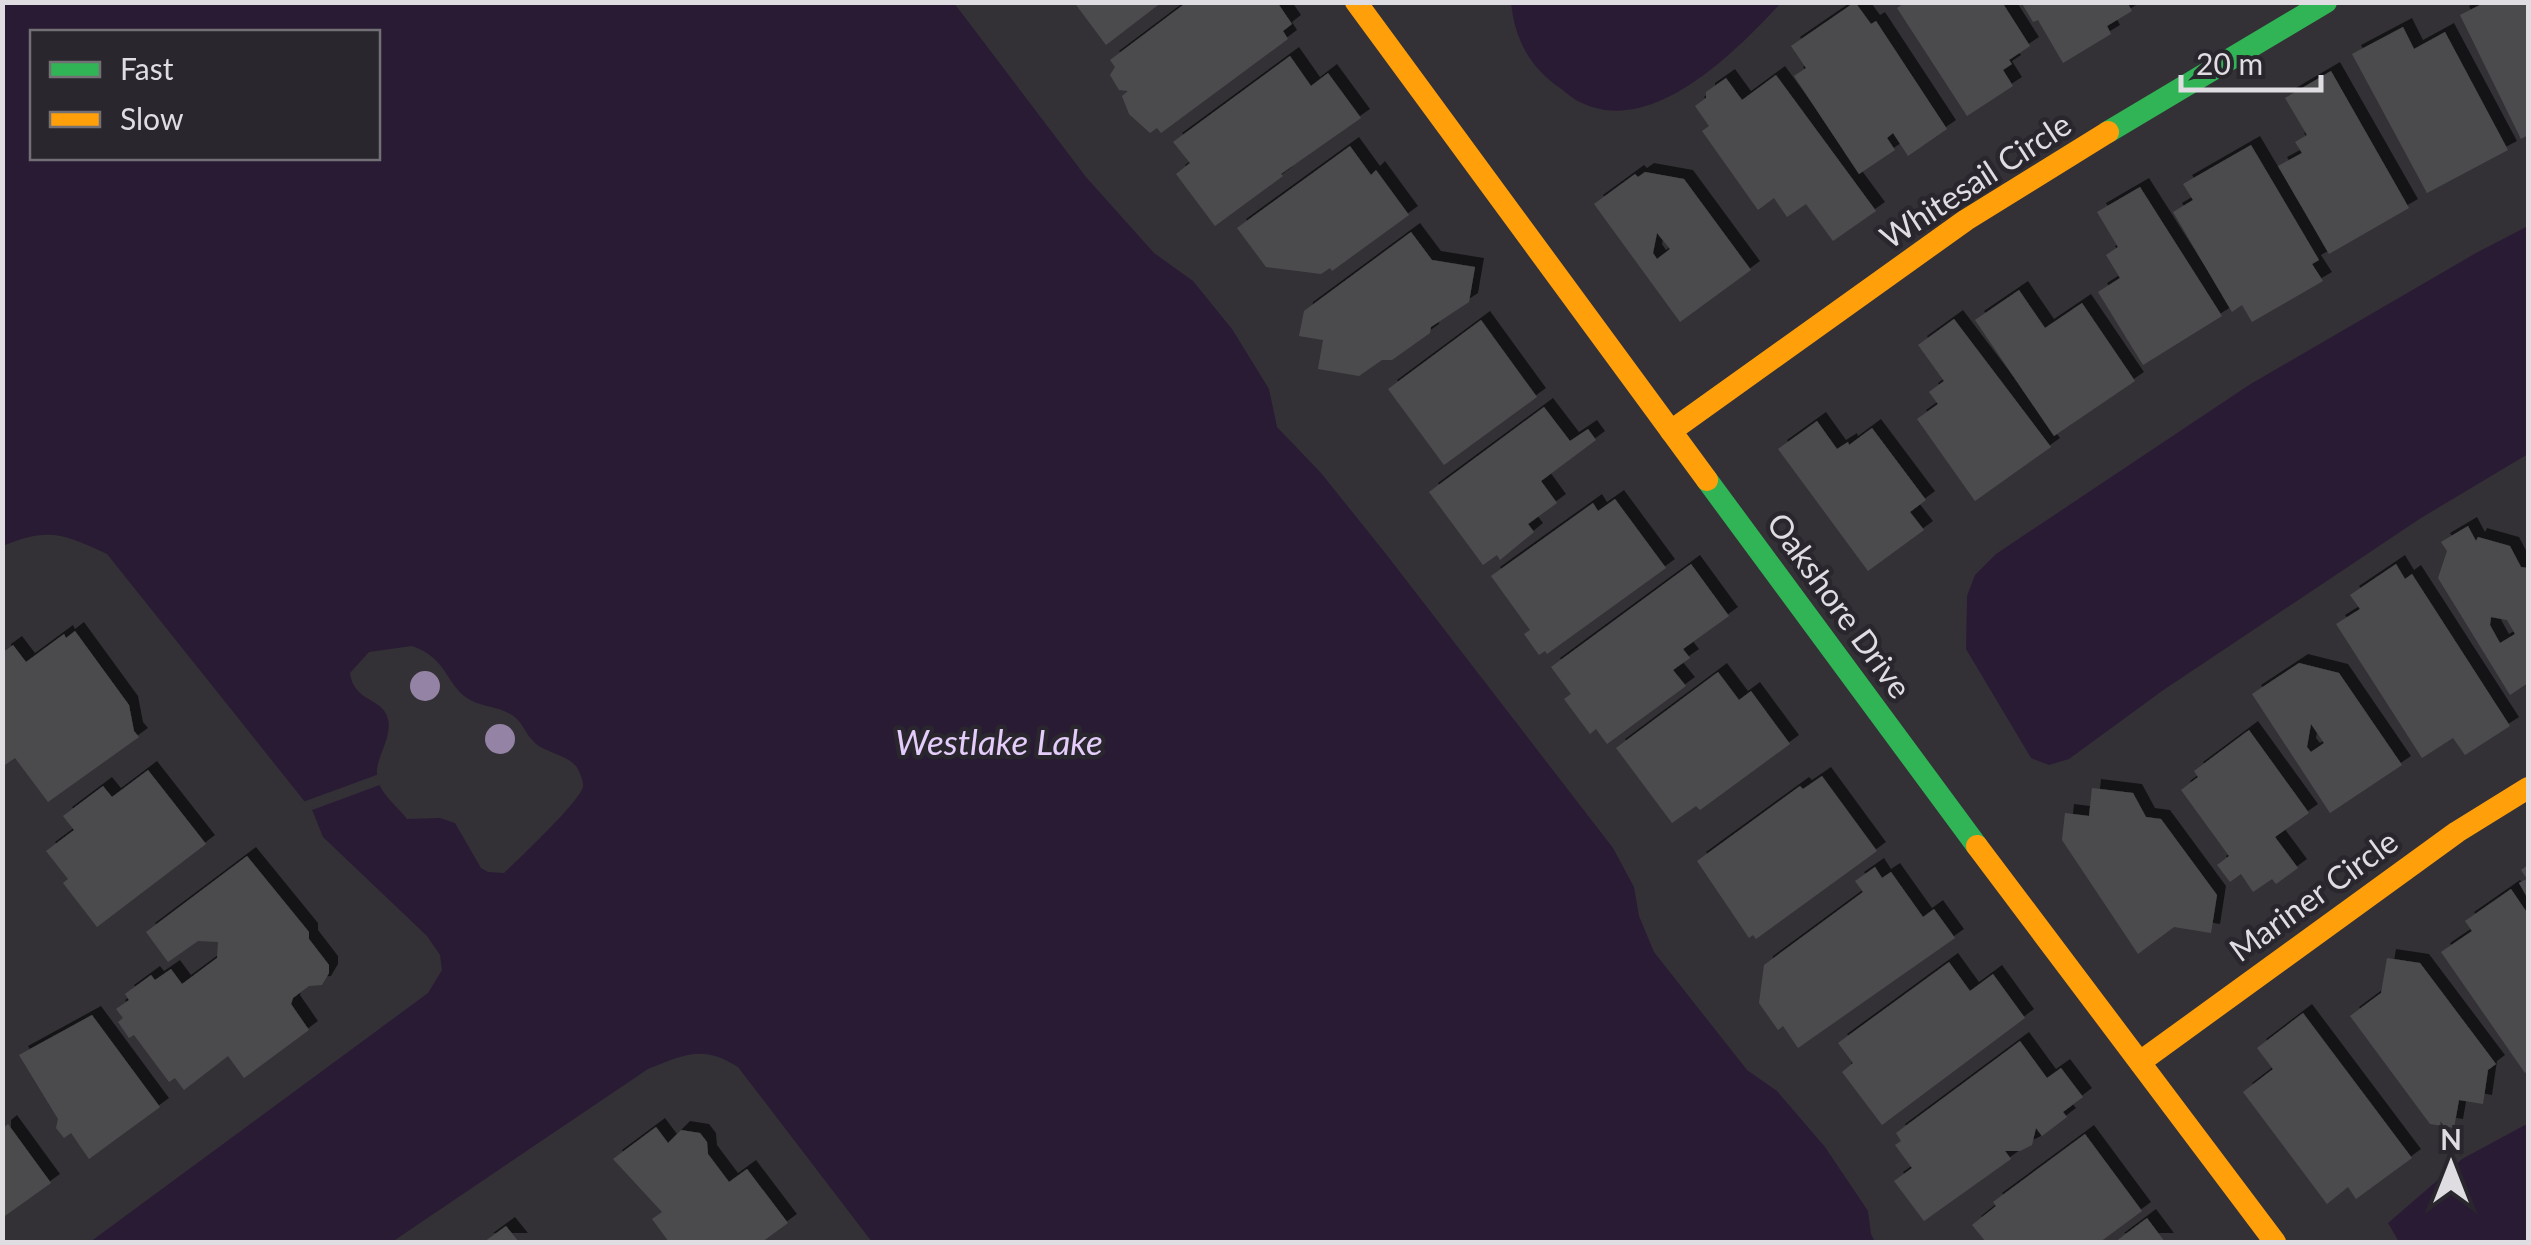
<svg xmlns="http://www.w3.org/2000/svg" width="2531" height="1245" font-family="Lato,sans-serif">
<defs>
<filter id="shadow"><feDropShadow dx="9" dy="-9" stdDeviation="0" flood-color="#0009"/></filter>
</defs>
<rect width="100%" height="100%" fill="#333136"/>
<g fill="#291b34" fill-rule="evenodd">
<path d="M3,3h951l132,174 68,76 39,28 39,48 37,60 8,38 44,46 65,81 227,294 21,39 5,29 15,36 93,118 30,21 48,56 43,64 3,23 4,8h-1003l-134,-175c-36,-23 -54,-12 -90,2l-256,173h-302l338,-249 14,-23 -2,-15 -13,-19 -104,-99 -10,-25 -206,-258c-43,-20 -59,-27 -104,-8zM32,32h346v126h-346zM412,646c35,12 34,38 55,52 12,8 25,8 37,13 20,8 18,20 31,32 11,10 30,11 41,23 3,4 8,16 7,21 -3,14 -65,73 -79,86l-16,-1 -7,-4 -26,-45 -15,-5 -33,1c-9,-12 -25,-24 -29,-38 -6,-21 15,-41 10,-62 -5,-22 -34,-16 -38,-46l19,-21z"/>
<path d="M1511,3v-1l270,1c-44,47 -127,134 -199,100 -9,-3 -17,-12 -25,-17 -29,-21 -42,-48 -46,-83z"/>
<path d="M2528,226v228l-107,64 -259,173 -93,68 -20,6 -18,-7 -65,-109 1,-53 8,-21 21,-21 253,-169 227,-132z"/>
<path d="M2525,1125h3v117h-129l-11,-19 74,-64z"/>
</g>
<path fill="#333136" d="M382,773l3,10 -78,29 -7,-9z"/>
<g fill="#4c4b4d" fill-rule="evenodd" filter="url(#shadow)">
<path d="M1074,2h88l-56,43z"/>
<path d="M1187,2h62l2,3 26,-3 15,22 -9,7 5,8 -127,94 -4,-5 -7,5 -21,-19 -7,-18 6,-5 -9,-1 -9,-15 5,-8 -5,-7z"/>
<path d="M1855,2l16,22 5,-3 71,108 -39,27 -15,-23 -6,5 8,12 -36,24 -65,-98 12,-8 -15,-22z"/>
<path d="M1906,2h96l28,44 -21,14 3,4 -9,6 10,16 -46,30 -70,-108z"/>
<path d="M2021,2h106l5,9 -25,15 4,8 -48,29 -25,-43 -5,2z"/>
<path d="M2486,2h42v133l-7,4 -61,-124z"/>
<path d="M2403,27l11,22 31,-17 63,118 -81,43 -75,-139z"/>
<path d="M1290,56l21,30 17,-13 33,45 -80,56 2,2 -68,50 -39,-52 14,-11 -17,-21z"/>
<path d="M2331,71l78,137 -80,46 -51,-88 24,-13 -7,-11 12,-7 -22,-37z"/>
<path d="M1776,75l100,136 -43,30 -27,-37 -19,13 -13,-19 -16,12 -56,-79 7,-5 -14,-20 11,-8v-6l20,-14 16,22z"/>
<path d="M2251,145l68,115 -7,4 11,17 -71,41 -10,-17 -10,7 -59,-100 20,-12 -10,-16z"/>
<path d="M1350,146l21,29 5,-5 33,45 -77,56 -2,-3 -9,6 -55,-7 -29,-39z"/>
<path d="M1645,172l39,7 67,91 -71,52 -86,-118 41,-30 3,3zM1657,233l13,16 -13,10 -4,-6z"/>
<path d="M2140,187l82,129 -79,49 -45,-73 22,-14 -14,-23 12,-8 -21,-35z"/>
<path d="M1411,232l21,28 43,7 -6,35 -38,25 -1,6 -38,27h-10l-23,16 -41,-7 5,-29 -24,-4 5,-25z"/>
<path d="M2019,290l26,38 37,-25 53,78 -81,55 -79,-116z"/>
<path d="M1954,319l97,128 -76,54 -58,-82 21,-15 -9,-12 15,-11 -26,-36z"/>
<path d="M1481,320l56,77 -93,68 -56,-76z"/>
<path d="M1544,407l26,34 18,-12 8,11 -55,41 16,22 -29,21 6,8 -34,28 -3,-5 -14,10 -54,-73z"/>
<path d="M1817,421l20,28 11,-7 1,3 23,-17 54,72 -16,12 14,18 -56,41 -90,-122z"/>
<path d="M1615,499l51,69 -119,86 -2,-3 -6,4 -15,-21 6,-4 -39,-54 102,-73 5,8z"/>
<path d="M2468,526l8,15 2,-4 32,9 11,21 7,1v115l-18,12 -72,-117 9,-27 -6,-9zM2491,617l16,3 8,14 -15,9 -10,-18z"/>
<path d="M1691,564l38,52 -46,33 7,9 -17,12 13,16 -79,58 -11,-15 -6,5 -26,-35 7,-5 -20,-27z"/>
<path d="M2396,564l9,15 7,-5 98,152 -45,29 -12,-17 -31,20 -86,-134 24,-15 -10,-14z"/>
<path d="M75,631l54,74 5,26 5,6 -91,65 -33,-44 -13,9v-114l11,-8 13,17 38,-28 2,4z"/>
<path d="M2299,663l40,10 63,92 -72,48 -78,-119zM2311,724l13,19 -13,9 -4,-5z"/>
<path d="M1718,672l21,28 12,-9 39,53 -90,66 -4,-4 -24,17 -56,-75z"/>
<path d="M2249,730l60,83 -34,24 23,31 -22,16 -4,-5 -19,13 -12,-18 -11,8 -13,-17 12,-9 -48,-66 17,-13 -4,-6z"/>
<path d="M148,770l58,74 -109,83 -34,-44 5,-4 -22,-28 28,-21 -11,-14 40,-30 9,11z"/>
<path d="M1822,776l55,75 -121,88 -3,-4 -4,3 -52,-77 103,-75 3,3z"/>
<path d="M2092,788l41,5 13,24 15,2 56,76 -6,38 -37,-6 -36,27 -76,-114 3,-27 24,3z"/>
<path d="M247,856l62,76v7l20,26v8l-7,12 -13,1 -16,12 -2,6 18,26 -65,48 -16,-22 -44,34 -9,-12 -6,4 -35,-47 -5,3 -11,-16 5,-4 -7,-9 13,-9 -4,-6 26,-19 4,5 16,-11 11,15 35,-26 1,-16 -20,-1 -30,21 -22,-30z"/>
<path d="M2528,865v34l-9,-16 8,-4 -6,-9z"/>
<path d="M1875,867l7,11 9,-6 32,45 11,-8 21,29 -157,110 -15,-22 -5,4 -19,-27 5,-38 99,-73 -8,-11z"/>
<path d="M2511,889l17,25v156l-3,3 -84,-121 31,-21 -7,-10z"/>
<path d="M2387,958l33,5 76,101 -8,6 -5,34 -24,-4 -5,28 -24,-4 -80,-108 31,-23z"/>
<path d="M1949,962l21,29 23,-17 32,44 -143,107 -40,-53 11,-9 -15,-20z"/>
<path d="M2303,1013l109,145 -56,41 -8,-12 -21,17 -84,-112 30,-23 -16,-21z"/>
<path d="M92,1015l68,92 -71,52 -18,-26 -7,5 -8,-10 2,-9 -39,-64z"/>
<path d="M2020,1041l27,37 14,-10 22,29 -20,15 4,5 -25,19 -6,-8 -4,17 -12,6h-15l6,8 -87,62 -30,-40 18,-13 -17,-23 6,-4 -5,-8z"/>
<path d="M8,1124l43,59 -49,35v-89z"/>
<path d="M656,1127l12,16 13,-13 19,3 7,9 1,12 21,28 18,-13 41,54 -26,19h-93l-17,-23 10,-7 -49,-53z"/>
<path d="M2085,1134l57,77 -42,31h-114l-14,-17 24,-19 -3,-4z"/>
<path d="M2147,1218l18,24h-50z"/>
<path d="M506,1226l13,16h-35z"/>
</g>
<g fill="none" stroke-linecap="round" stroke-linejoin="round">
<g stroke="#30b455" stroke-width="22">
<path d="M2108,132l218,-130"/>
<path d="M1707,480l270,366"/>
</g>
<g stroke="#ff9f0a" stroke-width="22">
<path d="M1356,2l351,478"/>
<path d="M1671,431l295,-211 142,-88"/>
<path d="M1977,846l298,396"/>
<path d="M2140,1062l317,-230 71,-44"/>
</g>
</g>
<g fill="#9483a4">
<circle cx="425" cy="686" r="15"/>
<circle cx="500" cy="739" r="15"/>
</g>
<g text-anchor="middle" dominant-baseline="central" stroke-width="9" stroke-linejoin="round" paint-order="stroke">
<g font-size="32" fill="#dfdde2" stroke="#29262d">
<text transform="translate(1975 180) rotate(-33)">Whitesail Circle</text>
<text transform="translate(1840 605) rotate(54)">Oakshore Drive</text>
<text transform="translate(2313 895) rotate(-36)">Mariner Circle</text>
</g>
<g font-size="35" font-style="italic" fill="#e4cdfa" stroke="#29262d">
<text x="999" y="741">Westlake Lake</text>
</g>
</g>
<rect width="2531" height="1245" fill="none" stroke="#dfdde2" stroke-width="10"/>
<rect x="30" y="30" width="350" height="130" fill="#29262d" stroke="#726f75" stroke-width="2.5"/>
<rect x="50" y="62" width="50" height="15" fill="#30b455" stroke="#726f75" stroke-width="2.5"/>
<text x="120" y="80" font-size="30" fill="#dfdde2">Fast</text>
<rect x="50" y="112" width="50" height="15" fill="#ff9f0a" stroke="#726f75" stroke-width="2.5"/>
<text x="120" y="130" font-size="30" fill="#dfdde2">Slow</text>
<g transform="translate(2451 1165)" stroke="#29262d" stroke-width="8" paint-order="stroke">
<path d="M0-8L18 38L0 25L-18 38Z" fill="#dfdde2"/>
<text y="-15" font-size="28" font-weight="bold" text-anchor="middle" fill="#dfdde2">N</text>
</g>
<path d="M2181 75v15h140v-15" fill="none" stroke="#dfdde2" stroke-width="5"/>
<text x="2196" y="75" font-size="30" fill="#dfdde2" stroke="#29262d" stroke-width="8" paint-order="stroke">20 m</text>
</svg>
